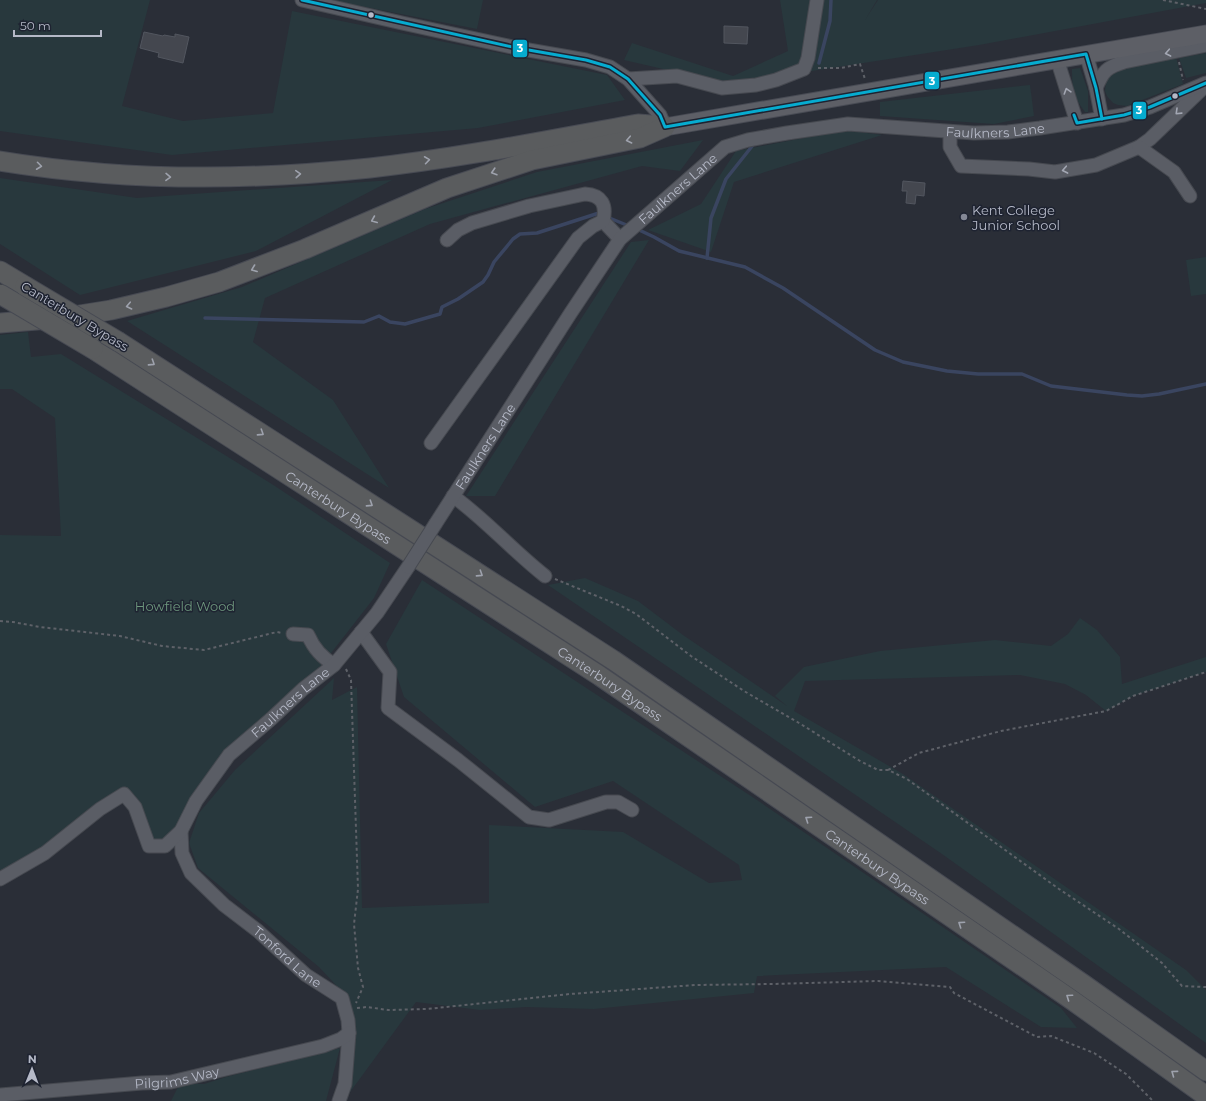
<svg xmlns="http://www.w3.org/2000/svg" width="1206" height="1101" font-family="Montserrat,sans-serif">
<rect width="100%" height="100%" fill="#2a2e37"/>
<g fill="#28383d">
<path d="M0,0h150l-28,106 61,15 90,-8 19,-102 315,64 18,25 -147,28 -306,27 -172,-24z"/>
<path d="M330,0h153l-6,29z"/>
<path d="M780,0h97l-12,20 13,-20h328v3l-227,42 -251,39 -104,-24 8,-17 101,33 55,-25z"/>
<path d="M1206,53v20l-20,5 -7,-20z"/>
<path d="M1176,57l7,27 -56,22 -9,-1 -5,-2 -6,-7 -2,-5 1,-11 10,-11z"/>
<path d="M1080,68l8,23v21h-3c-12,-16 -13,-23 -13,-43z"/>
<path d="M1030,85l4,31 -40,8 -114,-8v-14z"/>
<path d="M845,130l37,5 -148,47 -23,70 -63,-22 53,-26 35,-53z"/>
<path d="M703,140l-23,31 -38,-5 -212,58 -165,74 -12,44 80,58 56,88 -262,-167 115,-34 183,-78 112,-37z"/>
<path d="M0,178l137,20 255,-18 -136,71 -176,44 -80,-51z"/>
<path d="M649,240l-154,256h-29l165,-254z"/>
<path d="M1206,257v37l-15,2 -5,-36z"/>
<path d="M28,332l3,25 30,-3 214,132 115,77 -16,35 -71,91 -74,66 -64,91h-16l-25,-52 -124,85v-344l61,1 -6,-118 -43,-29h-12v-54z"/>
<path d="M585,578l53,23 45,34 104,71 -12,-10 29,-29 76,-16 115,-11 56,6 17,-12 12,-16 17,12 23,27 2,27 84,-27v15l-73,24 -27,15 -20,-16 -21,-11 -45,-9 -215,6 -11,30 109,63 283,196 20,20v53l-264,-189 -394,-269z"/>
<path d="M422,580l335,220 304,208 16,20 -36,-1 -95,-60 -189,9 -3,17 -160,16 -68,-2 -46,3 -64,-8 -71,97 3,-101 -29,-31 -121,-99 -9,-25 10,-30 36,-43 99,-92 -2,22 25,-13 5,221 127,-5v-78l134,7 86,51 33,-3 -3,-15 -126,-84 -78,26 -131,-110 -18,-53z"/>
<path d="M340,1048l-14,53h-155l9,-18 24,1 22,-7z"/>
</g>
<g fill="none" stroke-linecap="round" stroke-linejoin="round">
<g stroke="#3a4560" stroke-width="3.5">
<path d="M819,63l11,-42 1,-21"/>
<path d="M607,217l22,9"/>
<path d="M637,229l17,8 25,14 66,16 38,21 92,62 28,12 44,9 31,3h44l29,12 76,9 15,1 17,-2 47,-10"/>
<path d="M707,258l4,-40 15,-39 27,-34"/>
<path d="M205,318l159,4 15,-6 11,6 15,2 35,-10 2,-7 16,-8 25,-17 5,-7 6,-13 19,-23 7,-5 17,-1 62,-20 2,1"/>
</g>
</g>
<g fill="#44474f" stroke="#52565f">
<path d="M724,26l24,1 -1,17 -23,-1z"/>
<path d="M144,32l19,4 1,-1 11,2v-3l14,3 -6,26 -25,-6 1,-4 -19,-5z"/>
<path d="M903,181l22,2 -1,13 -8,-1 -1,9 -9,-1 1,-12h-5z"/>
</g>
<g fill="none" stroke-linecap="round" stroke-linejoin="round">
<defs>
<g id="minor">
<path d="M302,0l100,23 115,25 69,12 24,7 18,12 32,36 5,12"/>
<path d="M1086,54l10,34 6,31"/>
<path d="M1057,59l20,64"/>
<path d="M628,79l49,-3 45,12 34,-3 20,-5 28,-11 4,-11 9,-58"/>
<path d="M1096,88c7,-17 11,-21 28,-26l82,-17"/>
<path d="M950,132v15l11,19 68,3 26,3 41,-7 43,-18 11,-8 53,-51"/>
<path d="M1139,147l35,25 16,24"/>
<path d="M603,221l17,18"/>
<path d="M431,443l147,-205 15,-12 10,-5c4,-16 -1,-26 -18,-27l-56,12 -57,17 -14,7 -11,10"/>
<path d="M453,496c33,24 60,55 92,80"/>
<path id="s1" d="M436,523l134,-209 50,-75 105,-92 23,-7 39,-7 61,-9 126,9 34,-1 32,-4 84,-13 26,-8 56,-24"/>
<path d="M361,632l29,40 -2,36 70,52 71,57 20,3 57,-18h12l14,8"/>
<path d="M293,634l15,1c6,14 14,22 26,30"/>
<path id="s2" d="M181,831l1,22 9,20 33,32 34,26 48,44 36,23 6,22 1,13 -4,51 -6,17"/>
<path id="s3" d="M0,879l45,-26 55,-44 24,-15 11,13 14,39h16l16,-15 15,-30 33,-46 42,-36 32,-30 31,-24 43,-52 31,-46"/>
<path id="s4" d="M0,1095l142,-12 29,-1 152,-36 18,-7 8,-6"/>
</g>
<path id="major" d="M665,127l541,-93"/>
<g id="highway">
<path d="M0,161c122,20 247,20 370,7 90,-10 179,-28 268,-44l26,2"/>
<path d="M0,271l25,15"/>
<path d="M0,323l61,-5 50,-8 55,-13 53,-15 86,-33 142,-61 85,-28 108,-22 25,-11"/>
<path d="M119,342l494,318 470,324 123,87"/>
<path id="s5" d="M93,349l507,327 472,324 134,96"/>
</g>
</defs>
<use href="#minor" stroke="#464950" stroke-width="15"/>
<use href="#major" stroke="#484b54" stroke-width="19"/>
<use href="#highway" stroke="#474a53" stroke-width="21"/>
<g stroke="#5e6168" stroke-width="2" stroke-dasharray="3 3" stroke-linecap="butt">
<path d="M1163,0l43,9"/>
<path d="M1179,62l4,18"/>
<path d="M818,68h23l19,-4 5,15"/>
<path d="M555,579l66,27 15,8 55,42 53,35 55,32 61,38 18,9h10l19,9 152,110 60,40 43,34 20,23 24,1"/>
<path d="M0,621l13,1 27,5 80,9 42,10 42,4 73,-18 5,1"/>
<path d="M346,669l5,11 7,209 -4,35 4,44 5,19 -7,16"/>
<path d="M888,770l31,-17 82,-22 105,-20 27,-15 73,-24"/>
<path d="M357,1008l10,-1 21,3 39,-1 143,-15 125,-9 78,-1 105,-3 72,6 4,6 83,44 14,-1 43,17 32,21 27,27"/>
</g>
<use href="#minor" stroke="#5a5d65" stroke-width="13"/>
<use href="#major" stroke="#5d5f66" stroke-width="17"/>
<use href="#highway" stroke="#5a5c5e" stroke-width="19"/>
<defs>
<path id="minor-bridge" d="M408,567l28,-44"/>
<g id="highway-bridge">
<path d="M25,286l94,56"/>
<path d="M0,294l93,55"/>
</g>
</defs>
<use href="#minor-bridge" stroke="#464950" stroke-width="15" stroke-linecap="butt"/>
<use href="#highway-bridge" stroke="#474a53" stroke-width="21" stroke-linecap="butt"/>
<use href="#minor-bridge" stroke="#5a5d65" stroke-width="13"/>
<use href="#highway-bridge" stroke="#5a5c5e" stroke-width="19"/>
<defs>
<g id="bus-1">
<path d="M302,0l215,48 69,12 24,7 18,12 32,36 5,12 421,-73 10,34 6,31"/>
<path d="M1074,115l3,8 47,-8 26,-8 56,-24"/>
</g>
</defs>
<use href="#bus-1" stroke="#1e2331" stroke-width="6"/>
<use href="#bus-1" stroke="#06acd0" stroke-width="3"/>
</g>
<defs><path id="oneway-chevron" d="M-2-3.5L2.5 0L-2 3.5" fill="none" stroke-width="1.6" stroke-linecap="round" stroke-linejoin="round"/></defs>
<g stroke="#a3a7b3">
<use href="#oneway-chevron" transform="translate(1168 53) rotate(169)"/>
<use href="#oneway-chevron" transform="translate(1067 91) rotate(-107)"/>
<use href="#oneway-chevron" transform="translate(1178 112) rotate(136)"/>
<use href="#oneway-chevron" transform="translate(1065 170) rotate(169)"/>
</g>
<g stroke="#9ea2ad">
<use href="#oneway-chevron" transform="translate(629 140) rotate(168)"/>
<use href="#oneway-chevron" transform="translate(427 160) rotate(-8)"/>
<use href="#oneway-chevron" transform="translate(39 166) rotate(7)"/>
<use href="#oneway-chevron" transform="translate(494 172) rotate(163)"/>
<use href="#oneway-chevron" transform="translate(298 174) rotate(-4)"/>
<use href="#oneway-chevron" transform="translate(168 177) rotate(1)"/>
<use href="#oneway-chevron" transform="translate(374 220) rotate(157)"/>
<use href="#oneway-chevron" transform="translate(254 269) rotate(159)"/>
<use href="#oneway-chevron" transform="translate(129 306) rotate(168)"/>
<use href="#oneway-chevron" transform="translate(152 363) rotate(33)"/>
<use href="#oneway-chevron" transform="translate(261 433) rotate(33)"/>
<use href="#oneway-chevron" transform="translate(370 504) rotate(33)"/>
<use href="#oneway-chevron" transform="translate(480 574) rotate(33)"/>
<use href="#oneway-chevron" transform="translate(808 819) rotate(-146)"/>
<use href="#oneway-chevron" transform="translate(961 924) rotate(-146)"/>
<use href="#oneway-chevron" transform="translate(1069 997) rotate(-145)"/>
<use href="#oneway-chevron" transform="translate(1174 1073) rotate(-144)"/>
</g>
<g fill="#b5b9c7" stroke="#1e2331" stroke-width="1.5">
<circle cx="371" cy="15" r="3.5"/>
<circle cx="1175" cy="96" r="3.5"/>
</g>
<circle fill="#848895" stroke="#1e2331" stroke-width="1.5" cx="964" cy="217" r="4"/>
<g text-anchor="middle" dominant-baseline="central" stroke-width="3" stroke-linejoin="round" paint-order="stroke">
<g font-size="13" fill="#b5b9c7" stroke="#1e2331">
<text stroke="none"><textPath href="#s1" startOffset="751">Faulkners Lane</textPath></text>
<text stroke="none"><textPath href="#s1" startOffset="415">Faulkners Lane</textPath></text>
<text transform="translate(75 316) rotate(31)">Canterbury Bypass</text>
<text stroke="none"><textPath href="#s1" startOffset="91">Faulkners Lane</textPath></text>
<text stroke="none"><textPath href="#s5" startOffset="292">Canterbury Bypass</textPath></text>
<text stroke="none"><textPath href="#s5" startOffset="616">Canterbury Bypass</textPath></text>
<text stroke="none"><textPath href="#s3" startOffset="418">Faulkners Lane</textPath></text>
<text stroke="none"><textPath href="#s5" startOffset="940">Canterbury Bypass</textPath></text>
<text stroke="none"><textPath href="#s2" startOffset="172">Tonford Lane</textPath></text>
<text stroke="none"><textPath href="#s4" startOffset="178">Pilgrims Way</textPath></text>
</g>
<g font-size="13" fill="#b5b9c7" stroke="#1e2331" text-anchor="start">
<text x="972" y="210">Kent College<tspan x="972" dy="15">Junior School</tspan></text>
</g>
<g font-size="13" fill="#6d977d" stroke="#1e2331">
<text x="185" y="606">Howfield Wood</text>
</g>
</g>
<g stroke="#1e2331" stroke-width="1.5">
<rect x="512" y="39" width="16" height="19" rx="4" fill="#06acd0"/>
<rect x="924" y="71" width="16" height="19" rx="4" fill="#06acd0"/>
<rect x="1132" y="101" width="15" height="19" rx="4" fill="#06acd0"/>
</g>
<g font-size="11" text-anchor="middle" font-weight="bold" fill="#fff">
<text x="520" y="52">3</text>
<text x="932" y="85">3</text>
<text x="1139" y="114">3</text>
</g>
<g transform="translate(32 1069) rotate(1)" stroke="#1e2331" stroke-width="3" paint-order="stroke">
<path d="M0-3L7 15L0 10L-7 15Z" fill="#b5b9c7"/>
<text y="-6" font-size="11" font-weight="bold" text-anchor="middle" fill="#b5b9c7">N</text>
</g>
<path d="M14 30v6h87v-6" fill="none" stroke="#b5b9c7" stroke-width="2"/>
<text x="20" y="30" font-size="12" fill="#b5b9c7" stroke="#1e2331" stroke-width="3" paint-order="stroke">50 m</text>
</svg>
